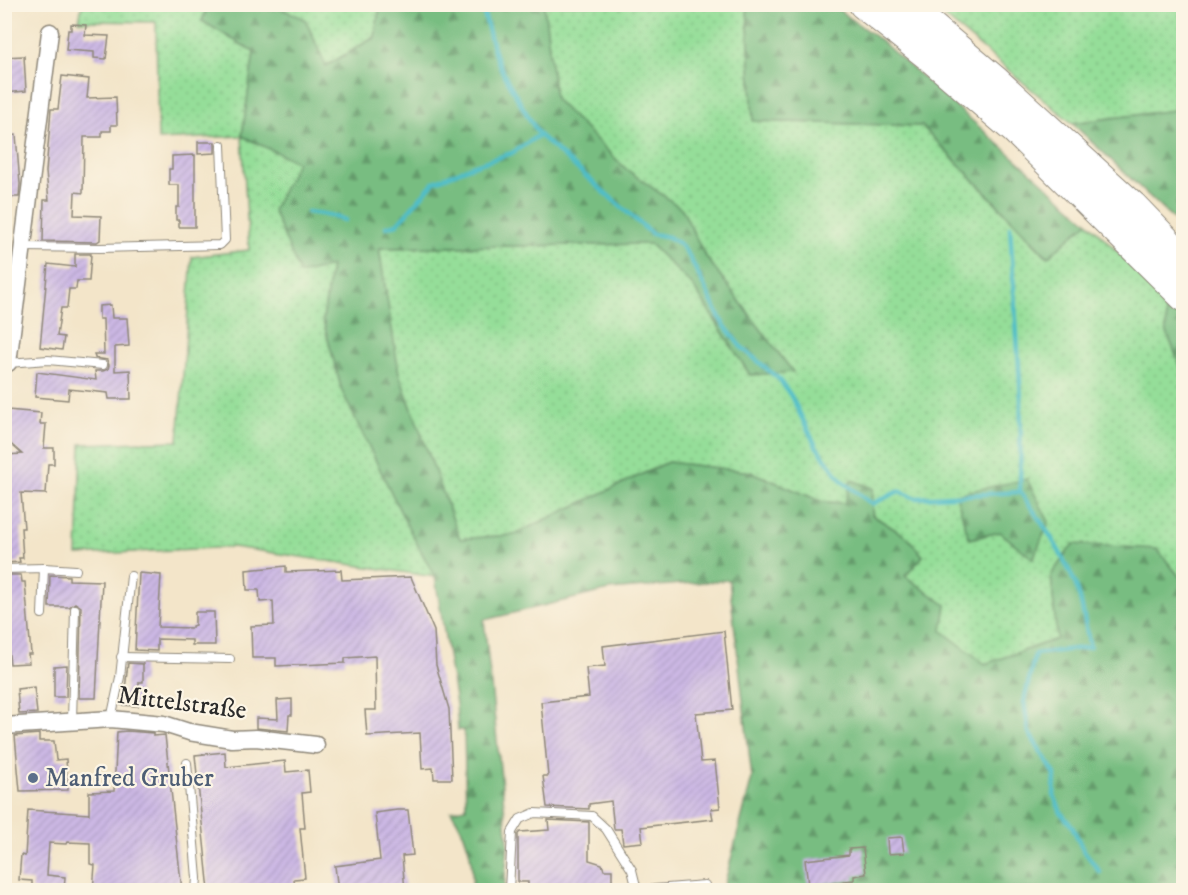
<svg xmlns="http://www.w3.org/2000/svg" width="1188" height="895" font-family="'IM FELL DW Pica',serif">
<defs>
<pattern id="grass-dots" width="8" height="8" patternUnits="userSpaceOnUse" patternTransform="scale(1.5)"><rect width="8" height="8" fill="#95de99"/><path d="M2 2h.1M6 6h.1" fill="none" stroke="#81bf84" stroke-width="1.8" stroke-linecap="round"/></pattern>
<pattern id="forest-firs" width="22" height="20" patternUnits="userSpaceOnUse" patternTransform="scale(1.5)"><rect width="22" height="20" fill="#78bd81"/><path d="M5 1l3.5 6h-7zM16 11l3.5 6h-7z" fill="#639a6a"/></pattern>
<pattern id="building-hatch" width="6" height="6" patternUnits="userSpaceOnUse" patternTransform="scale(1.5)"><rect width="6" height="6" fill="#ccb8e4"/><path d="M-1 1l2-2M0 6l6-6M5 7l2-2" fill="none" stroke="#af9ec4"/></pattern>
</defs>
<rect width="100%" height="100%" fill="#fcf5e5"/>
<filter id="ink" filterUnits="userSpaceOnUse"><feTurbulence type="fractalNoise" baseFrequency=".0167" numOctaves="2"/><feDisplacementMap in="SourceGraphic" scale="12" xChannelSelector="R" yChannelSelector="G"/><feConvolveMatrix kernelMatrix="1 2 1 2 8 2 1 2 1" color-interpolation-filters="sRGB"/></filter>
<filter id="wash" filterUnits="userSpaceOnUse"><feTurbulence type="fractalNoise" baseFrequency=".008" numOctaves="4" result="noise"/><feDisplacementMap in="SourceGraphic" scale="24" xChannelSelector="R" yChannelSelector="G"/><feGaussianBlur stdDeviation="1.35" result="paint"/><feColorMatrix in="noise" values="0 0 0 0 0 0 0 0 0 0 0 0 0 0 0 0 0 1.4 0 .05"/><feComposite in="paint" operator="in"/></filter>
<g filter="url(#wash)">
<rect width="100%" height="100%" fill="#f3e5c9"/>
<g fill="url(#grass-dots)" stroke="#608462" stroke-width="1.5" fill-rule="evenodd">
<path d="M935,4l248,1v104l-111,14 -138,-115z"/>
<path d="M82,5h126l-6,16 52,31 -12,84 55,26 34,103 -8,55 19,71 65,134 28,52 -202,-30 -156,8 4,-111 97,-3 14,-184 57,-7 -7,-114 -84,4 -2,-118 -77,-1z"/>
<path d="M272,5h108l-5,32 -49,29 -21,-47z"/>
<path d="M544,5h203l6,116 169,5 125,131 41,-35 78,78v30l17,43v208l-26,-32 -106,26 6,64 -72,25 -44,-33 5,-26 -41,-29 18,-20 -16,-19 -35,-22 1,-27 -22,-8 -5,23 -23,-1 -72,-30 -83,-10 -155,73 -53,4 -61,-165 -20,-126 271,-4 43,42 57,89 42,-4 -88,-117 -22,-45 -56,-40 -71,-70zM1027,479l7,80 -34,-27 -31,7z"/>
</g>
<g fill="url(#forest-firs)" stroke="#527456" stroke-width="1.5">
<path d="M208,5h64l33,14 21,47 49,-29 5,-32h164l11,94 71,70 56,40 22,45 89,118 -43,3 -57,-89 -43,-42 -271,4 20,126 61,165 53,-4 155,-73 83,10 72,30 22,1 6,-23 22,8 -1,27 35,22 16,19 -18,20 41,29 -4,26 43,33 72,-25 -6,-64 22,-31 84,5 26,32v309h-460l29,-112 -23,-198 -120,10 -125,30 24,222 -4,48h-32c2,-30 -4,-54 -21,-79l15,-3 -2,-78h-6l-2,-26 -21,-127 -28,-52 -65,-134 -19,-71 8,-54 -31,8 -27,-64 24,-48 -55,-26 12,-84 -52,-31z"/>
<path d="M747,5h85l48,35 208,182 -40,35 -126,-131 -169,-5z"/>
<path d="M1182,109l2,8 -1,111 -111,-105z"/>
<path d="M1166,300l17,20v53l-17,-43z"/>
<path d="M1027,479l22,43 -16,37 -33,-27 -31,7 -13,-45z"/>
</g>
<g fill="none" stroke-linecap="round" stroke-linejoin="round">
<g stroke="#50bdc8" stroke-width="4.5">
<path d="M482,6l13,49 10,22 34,58 113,99 17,3 12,8 8,11 33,66 18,24 40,34 11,16 25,50 26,35 30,23 27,-13 17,7 104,-6c21,28 41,59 55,91 8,20 10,43 15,64l-55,7 -11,47 5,32 26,41 -1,21 7,18 11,13 10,22 18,24"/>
<path d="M307,212l22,3 16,5"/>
<path d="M386,227l11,-3 37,-42 38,-16 40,-13 27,-18"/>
<path d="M1010,227l11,171 -1,94"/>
</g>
</g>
<g id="blocks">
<g fill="url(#building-hatch)">
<path d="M71,24l15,1 -1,10 24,1 -3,23 -12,-1v-6l-28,-2 2,-20h3z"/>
<path d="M24,56l2,35 -22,2v-36z"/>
<path d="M62,76l27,3 -2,19 29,-1 1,28h-6v6h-9v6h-18l-1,56 -8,-1 -1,23 27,1 -1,24 -3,2 -54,-1 1,-41h5l-3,-28 5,-63h7z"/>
<path d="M16,135l4,49 -1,13h-10l-2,-34h-3v-26z"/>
<path d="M198,142h17v11l-17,1z"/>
<path d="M195,155v72h-16v-7h-3v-13h3v-22h-10v-16h3v-13z"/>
<path d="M75,254h16l-2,27h-12l-1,8h-7l-2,19h-6l-4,28 7,1 -2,13 -22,-3 8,-83 27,3z"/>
<path d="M111,305l1,13h15l2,28 -14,1v24l15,-1 1,29h-22l-1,-6 -39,-4 -1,11 -33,-3 2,-25 59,8 -1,-9h8l5,-2 1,-4 -2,-5 -12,-2 -1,-4h10l-1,-35h-4v-13z"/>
<path d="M7,410l34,3 -1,11h6l-2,24h10v16h-6l-2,30 -25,-1 3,35h-3l2,30h-4l1,4 -16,1v-108l18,-1 -18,-16z"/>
<path d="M286,566v6l55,-2 1,10 69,-3 23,54 2,34 13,44 3,70h-18l-1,-11 -11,1 -2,-36 -53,3 -2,-26h11l-1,-54 -30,2v5l-69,3v-8h-24l-1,-32 23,-1 -1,-24 -13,1 -1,-12h-12l-1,-20z"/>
<path d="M139,573l22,2 -3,52 34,1v-2l3,-1v-13h19l1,33h-23v-5l-35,-1v12l-22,-1z"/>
<path d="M4,575h17l1,7h3l6,72h-3l1,9 -19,1 -6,-52z"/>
<path d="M50,575l19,1v4l33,1 -6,117h-17l2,-91 -6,-4 -6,4h-20z"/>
<path d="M724,631l8,79 -36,3 5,49 14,-1 5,47 -9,1 2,10 -72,8 2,15 -20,2 -2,-15h-7l-3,-28 -22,3v5l-42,-2 -4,-31h5l-7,-74 48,-5 -3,-29 19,-2 -2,-20z"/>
<path d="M128,663l15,1v18h-4l-1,24 -17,-1 4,-15z"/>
<path d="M67,665l-1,32h-12v-31z"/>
<path d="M34,687l3,26 -18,1 -2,-25z"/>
<path d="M292,699v16h-3l-1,16 -32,-3v-10l22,1 -1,-19z"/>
<path d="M127,731l26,2v3l12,-1 17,156h-89l2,-26 -5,-1v-21l-23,-1 -1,2 -17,-1 -2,32 18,2 -1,14h-26l-6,-2v-8l-13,-1 2,-25 4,1 3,-46 61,4v-22l25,-1 3,-59z"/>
<path d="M39,734v7h15l2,19 10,-1 2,31 -48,1 -5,-55z"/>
<path d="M225,752l1,15 59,-6 1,11 22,-2 2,22 -8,1 3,35h-5l5,50 -11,1 1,12h-86l-14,-136z"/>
<path d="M397,810h11l5,45 -11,1 3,35h-67l-3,-25 45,-6 -5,-47z"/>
<path d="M548,820l41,2v38l13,4 2,6h8v21h-84v-9h-10v-48l2,-2 29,-2z"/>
<path d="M902,837l2,16 -16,1 -1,-16z"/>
<path d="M863,848l3,26 -12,2v4l-46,5 -3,-25 44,-5v-6z"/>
</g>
</g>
</g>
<g filter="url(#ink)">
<use href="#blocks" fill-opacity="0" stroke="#8f887a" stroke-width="1.5"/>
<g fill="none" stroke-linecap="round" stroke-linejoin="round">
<defs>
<g id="service">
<path d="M23,247l77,1 120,-3 5,-5 -4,-95"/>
<path d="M8,363l40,-3 55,5"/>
<path d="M44,568l32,2"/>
<path d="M4,569l40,-1 -2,46"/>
<path d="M121,657l109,2"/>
<path d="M111,719l9,-42 11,-101"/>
<path d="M72,721l3,-112"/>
<path d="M187,763l10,115 -1,12"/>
<path d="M509,890l3,-58 8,-13 14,-6 58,3 14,13 26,41 5,20"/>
<path d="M642,890l63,-5"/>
</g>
<g id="minor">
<path d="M4,363h4l42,-331"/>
<path d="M4,726l107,-7 53,5 25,8 43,7 24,-1 60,7"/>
</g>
<g id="motorway">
<path d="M864,4l68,54 83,71 169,167"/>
<path d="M904,4l92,78 136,124 52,54"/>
</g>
</defs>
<use href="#service" stroke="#8f887a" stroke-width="10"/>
<use href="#minor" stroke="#8f887a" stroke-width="19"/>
<use href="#motorway" stroke="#8f887a" stroke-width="32"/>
<use href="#service" stroke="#fff" stroke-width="8"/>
<use href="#minor" stroke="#fff" stroke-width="16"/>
<use href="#motorway" stroke="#fff" stroke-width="30"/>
</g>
</g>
<circle fill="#5c6f8a" stroke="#fcf5e5" stroke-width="2" cx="33" cy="778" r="6"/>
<g text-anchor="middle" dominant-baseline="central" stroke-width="4.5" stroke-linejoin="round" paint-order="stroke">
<g font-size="26" fill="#2b2b2b" stroke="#fcf5e5">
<text transform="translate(182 703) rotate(7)">Mittelstraße</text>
</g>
<g font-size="26" fill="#4e5e75" stroke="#fcf5e5" text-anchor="start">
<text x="45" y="778">Manfred Gruber</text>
</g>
</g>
<rect width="1188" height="895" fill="none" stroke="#fcf5e5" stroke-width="24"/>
</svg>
